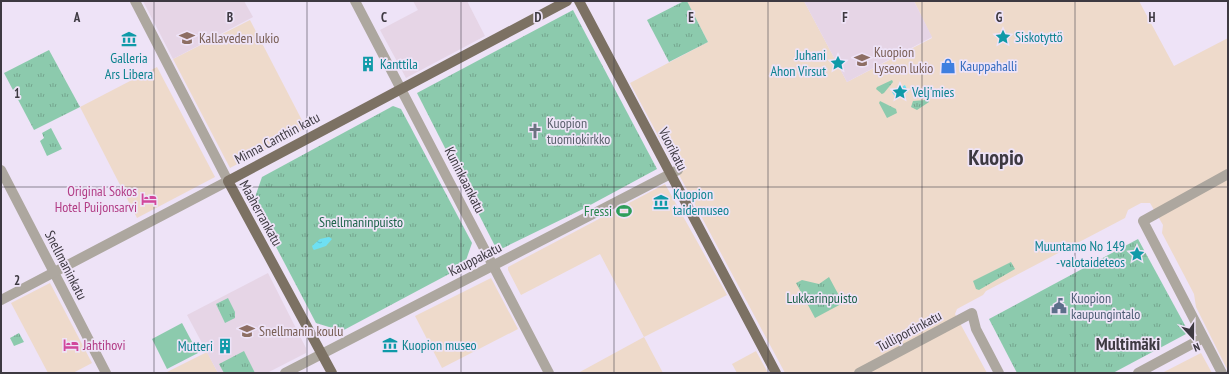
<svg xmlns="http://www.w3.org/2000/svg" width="1229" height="374" font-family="'PT Sans Narrow',sans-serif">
<defs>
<pattern id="grass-tufts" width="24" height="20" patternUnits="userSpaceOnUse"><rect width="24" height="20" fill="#8ccaad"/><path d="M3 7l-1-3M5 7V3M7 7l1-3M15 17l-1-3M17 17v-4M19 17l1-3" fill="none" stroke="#74a58e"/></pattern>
<pattern id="water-ripples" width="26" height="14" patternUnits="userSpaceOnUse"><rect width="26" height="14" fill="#6ee0f2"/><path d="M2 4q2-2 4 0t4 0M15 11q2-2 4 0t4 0" fill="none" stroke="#60c1d1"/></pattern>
</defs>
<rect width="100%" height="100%" fill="#eee3f7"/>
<g fill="#eedacb">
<path d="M687,1h117l43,81 85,-44 -18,-37h225l35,65 54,-28v333l-32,-64 -2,-13 -32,-61 1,-8 -13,-22h-9l-13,7 -3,8 -139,73 -3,4 -26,14 -2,5 32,59h-202l-155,-290 78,-41z"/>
<path d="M250,20l56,108 -76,40 -57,-109z"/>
<path d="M157,67l58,110 -78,41 -57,-111z"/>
<path d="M665,184l62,111 -83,42 19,36h-85l66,-36 -44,-83 -79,41 -13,-25v-3z"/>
<path d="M491,278l27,51 -76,39 -27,-52z"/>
<path d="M50,283l42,80 -19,10h-25l-37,-70z"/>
<path d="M756,351l12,22h-31l-5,-9z"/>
<path d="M207,352l11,21h-53z"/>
<path d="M1201,353l11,20h-50l35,-18z"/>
</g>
<g fill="#e6d5e6">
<path d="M143,1h101l9,16 -80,42z"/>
<path d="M413,1h54l18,35 -79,42 -26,-48 38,-20z"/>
<path d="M804,1h110l18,36 -85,45z"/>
<path d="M268,273l38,75v5l-39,20h-49l-31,-58z"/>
</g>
<g fill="url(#grass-tufts)">
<path d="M684,1h3l21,41 -39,20 -22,-42z"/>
<path d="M573,10l84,159 -76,41 -82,40h-2l-80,-157z"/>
<path d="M49,50l31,57 -46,23 -30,-57z"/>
<path d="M892,80l1,2 -9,11 -2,1 -6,-5 1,-2z"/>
<path d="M926,100h3v2l-12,8 -6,-3 2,-6z"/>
<path d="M880,101l16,8 1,4 -10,5 -8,-15z"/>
<path d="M393,106l8,3 71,134 -8,23 -122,65 -26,-8 -63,-120 9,-26z"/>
<path d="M51,128l11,21 -15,7 -7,-15 4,-3 -2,-5z"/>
<path d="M1138,239l49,90 -1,5 -73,39h-96l-28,-54z"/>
<path d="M1011,262l4,7 -36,21 -3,-1 -3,-8z"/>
<path d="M829,277l14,26 -28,15 -19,-35 6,-3 17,4z"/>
<path d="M228,298l7,14v6l-10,5 -9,-19z"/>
<path d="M19,333l5,9 -10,4 -4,-8z"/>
<path d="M244,351l11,22h-31l-5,-9z"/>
</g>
<path fill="#8ccaad" d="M182,323l16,30 -31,16 -15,-30z"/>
<g fill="url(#water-ripples)">
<path d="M905,85l3,7 -12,6 -4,-6z"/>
<path d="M329,237l3,2 -6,7 -12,4 -1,-1 -1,-3 8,-7z"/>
</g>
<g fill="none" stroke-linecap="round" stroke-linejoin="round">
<g stroke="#ada79f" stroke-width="10">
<path d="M355,1l194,372"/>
<path d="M1,170l105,203"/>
<path d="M1,300l227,-119 -93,-180"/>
<path d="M285,373l393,-203"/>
<path d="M859,373l113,-60 4,16 23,44"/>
<path d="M1138,373l65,-35"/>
<path d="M1222,373l-79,-152 85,-47"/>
</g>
<g stroke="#7c7163" stroke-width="10">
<path d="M579,1l197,372"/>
<path d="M332,373l-104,-192 339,-180"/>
</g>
</g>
<path fill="none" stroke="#3d3941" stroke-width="1" stroke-opacity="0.55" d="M154,1v372M307,1v372M461,1v372M614,1v372M768,1v372M922,1v372M1075,1v372M1,187h1227"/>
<defs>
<symbol id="sight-bare" viewBox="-9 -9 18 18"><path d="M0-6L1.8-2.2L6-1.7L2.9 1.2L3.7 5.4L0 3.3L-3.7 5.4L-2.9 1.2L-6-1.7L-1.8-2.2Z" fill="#0f9aa8" stroke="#eee3f7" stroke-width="2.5" paint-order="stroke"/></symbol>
<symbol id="school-bare" viewBox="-9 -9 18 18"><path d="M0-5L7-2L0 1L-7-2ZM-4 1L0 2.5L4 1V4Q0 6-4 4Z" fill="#8d6e63" stroke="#eee3f7" stroke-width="2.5" paint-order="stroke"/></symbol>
<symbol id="museum-bare" viewBox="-9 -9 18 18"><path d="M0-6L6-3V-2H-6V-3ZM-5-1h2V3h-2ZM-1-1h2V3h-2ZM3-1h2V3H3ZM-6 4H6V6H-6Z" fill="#0f9aa8" stroke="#eee3f7" stroke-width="2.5" paint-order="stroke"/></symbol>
<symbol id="building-bare" viewBox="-9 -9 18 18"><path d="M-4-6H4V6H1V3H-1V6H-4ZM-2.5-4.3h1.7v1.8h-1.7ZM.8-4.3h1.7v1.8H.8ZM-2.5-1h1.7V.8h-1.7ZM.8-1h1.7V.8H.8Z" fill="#0f9aa8" stroke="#eee3f7" stroke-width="2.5" paint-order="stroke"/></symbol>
<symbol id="shop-bare" viewBox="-9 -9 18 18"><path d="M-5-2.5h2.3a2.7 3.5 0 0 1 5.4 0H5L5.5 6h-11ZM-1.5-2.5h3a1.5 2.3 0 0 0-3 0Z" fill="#3f7fe0" stroke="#eee3f7" stroke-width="2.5" paint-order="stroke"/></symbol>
<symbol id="church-bare" viewBox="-9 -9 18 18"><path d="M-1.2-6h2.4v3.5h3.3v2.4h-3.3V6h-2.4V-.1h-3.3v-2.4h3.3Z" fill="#6b7280" stroke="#eee3f7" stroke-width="2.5" paint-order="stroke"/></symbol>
<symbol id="hotel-bare" viewBox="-9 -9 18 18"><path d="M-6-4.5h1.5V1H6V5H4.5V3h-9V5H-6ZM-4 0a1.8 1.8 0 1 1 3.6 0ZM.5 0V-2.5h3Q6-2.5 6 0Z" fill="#d1479c" stroke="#eee3f7" stroke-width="2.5" paint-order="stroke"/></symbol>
<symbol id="stadium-bare" viewBox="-9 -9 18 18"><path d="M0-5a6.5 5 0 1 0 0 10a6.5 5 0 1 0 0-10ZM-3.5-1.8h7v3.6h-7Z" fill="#2e9e5b" stroke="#eee3f7" stroke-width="2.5" paint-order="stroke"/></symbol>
<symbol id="civic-bare" viewBox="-9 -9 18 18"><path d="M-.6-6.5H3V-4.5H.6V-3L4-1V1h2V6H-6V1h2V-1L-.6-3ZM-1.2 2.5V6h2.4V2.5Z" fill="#5c6f8a" stroke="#eee3f7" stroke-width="2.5" paint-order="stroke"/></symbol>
</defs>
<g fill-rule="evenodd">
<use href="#sight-bare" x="992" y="26" width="22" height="22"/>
<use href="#school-bare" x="176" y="27" width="22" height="22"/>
<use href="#museum-bare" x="118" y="28" width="22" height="22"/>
<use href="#school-bare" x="851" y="49" width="22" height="22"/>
<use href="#sight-bare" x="827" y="52" width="22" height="22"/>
<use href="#building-bare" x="357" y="53" width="22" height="22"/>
<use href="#shop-bare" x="937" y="55" width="22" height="22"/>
<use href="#sight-bare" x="889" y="81" width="22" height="22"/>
<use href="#church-bare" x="524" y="120" width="22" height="22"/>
<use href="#hotel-bare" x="138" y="188" width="22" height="22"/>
<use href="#museum-bare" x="650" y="191" width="22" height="22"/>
<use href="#stadium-bare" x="613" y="200" width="22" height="22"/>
<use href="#sight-bare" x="1126" y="243" width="22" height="22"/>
<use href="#civic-bare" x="1048" y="295" width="22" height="22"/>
<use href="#school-bare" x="236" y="320" width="22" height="22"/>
<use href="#hotel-bare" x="60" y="334" width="22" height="22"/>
<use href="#museum-bare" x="379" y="334" width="22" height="22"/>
<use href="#building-bare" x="214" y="335" width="22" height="22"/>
</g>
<g text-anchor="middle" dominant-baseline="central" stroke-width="3.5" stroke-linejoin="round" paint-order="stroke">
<g font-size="14" fill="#0d838f" stroke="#eee3f7" text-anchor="start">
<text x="1015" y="37">Siskotyttö</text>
<text x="826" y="55" text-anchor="end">Juhani<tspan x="826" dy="16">Ahon Virsut</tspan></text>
<text x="129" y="58" text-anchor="middle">Galleria<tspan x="129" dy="16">Ars Libera</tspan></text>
<text x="380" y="64">Kanttila</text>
<text x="912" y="92">Velj'mies</text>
<text x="673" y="194">Kuopion<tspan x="673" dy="16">taidemuseo</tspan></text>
<text x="1125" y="246" text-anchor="end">Muuntamo No 149<tspan x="1125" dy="16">-valotaideteos</tspan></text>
<text x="402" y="345">Kuopion museo</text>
<text x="213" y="346" text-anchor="end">Mutteri</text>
</g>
<g font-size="14" fill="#785e54" stroke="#eee3f7" text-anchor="start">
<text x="199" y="38">Kallaveden lukio</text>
<text x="874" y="52">Kuopion<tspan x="874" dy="16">Lyseon lukio</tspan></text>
<text x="259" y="331">Snellmanin koulu</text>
</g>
<g font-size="14" fill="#366cbe" stroke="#eee3f7" text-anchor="start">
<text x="960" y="66">Kauppahalli</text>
</g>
<g font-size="14" fill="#5b616d" stroke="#eee3f7" text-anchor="start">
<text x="547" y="123">Kuopion<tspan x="547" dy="16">tuomiokirkko</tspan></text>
</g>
<g font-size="14" fill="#3d3941" stroke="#eee3f7">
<text transform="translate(277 138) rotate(-28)">Minna Canthin katu</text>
<text transform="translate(673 149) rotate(63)">Vuorikatu</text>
<text transform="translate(465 180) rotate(63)">Kuninkaankatu</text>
<text transform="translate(261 213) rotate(61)">Maaherrankatu</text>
<text transform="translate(475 259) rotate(-27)">Kauppakatu</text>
<text transform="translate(66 265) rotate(63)">Snellmaninkatu</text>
<text transform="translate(909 331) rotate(-28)">Tulliportinkatu</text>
</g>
<g font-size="14" fill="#b23c85" stroke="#eee3f7" text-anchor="end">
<text x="137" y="191">Original Sokos<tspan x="137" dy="16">Hotel Puijonsarvi</tspan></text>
<text x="83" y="345" text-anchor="start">Jahtihovi</text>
</g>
<g font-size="14" fill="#27864d" stroke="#eee3f7" text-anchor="end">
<text x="612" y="211">Fressi</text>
</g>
<g font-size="14" fill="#1e644a" stroke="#eee3f7">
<text x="361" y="222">Snellmaninpuisto</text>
<text x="822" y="298">Lukkarinpuisto</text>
</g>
<g font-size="14" fill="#4e5e75" stroke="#eee3f7" text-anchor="start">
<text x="1071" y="298">Kuopion<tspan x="1071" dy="16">kaupungintalo</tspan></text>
</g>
<g font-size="18" font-weight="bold" fill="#3d3941" stroke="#eee3f7">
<text x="1128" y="343">Multimäki</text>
</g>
<g font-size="22" font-weight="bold" fill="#3d3941" stroke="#eee3f7">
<text x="996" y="157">Kuopio</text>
</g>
</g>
<g font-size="13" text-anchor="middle" font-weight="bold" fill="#3d3941" stroke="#eee3f7" stroke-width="3.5" stroke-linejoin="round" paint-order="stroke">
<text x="77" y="22">A</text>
<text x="230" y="22">B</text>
<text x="384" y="22">C</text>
<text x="538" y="22">D</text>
<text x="691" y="22">E</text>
<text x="845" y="22">F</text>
<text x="999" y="22">G</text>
<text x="1152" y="22">H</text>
<text x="17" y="98">1</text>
<text x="17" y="285">2</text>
</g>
<rect width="1229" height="374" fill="none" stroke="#3d3941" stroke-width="4"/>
<g transform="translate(1193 338) rotate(159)" stroke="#eee3f7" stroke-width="3" paint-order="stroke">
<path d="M0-3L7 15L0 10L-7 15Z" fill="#3d3941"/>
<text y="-6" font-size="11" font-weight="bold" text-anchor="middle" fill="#3d3941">N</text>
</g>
</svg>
